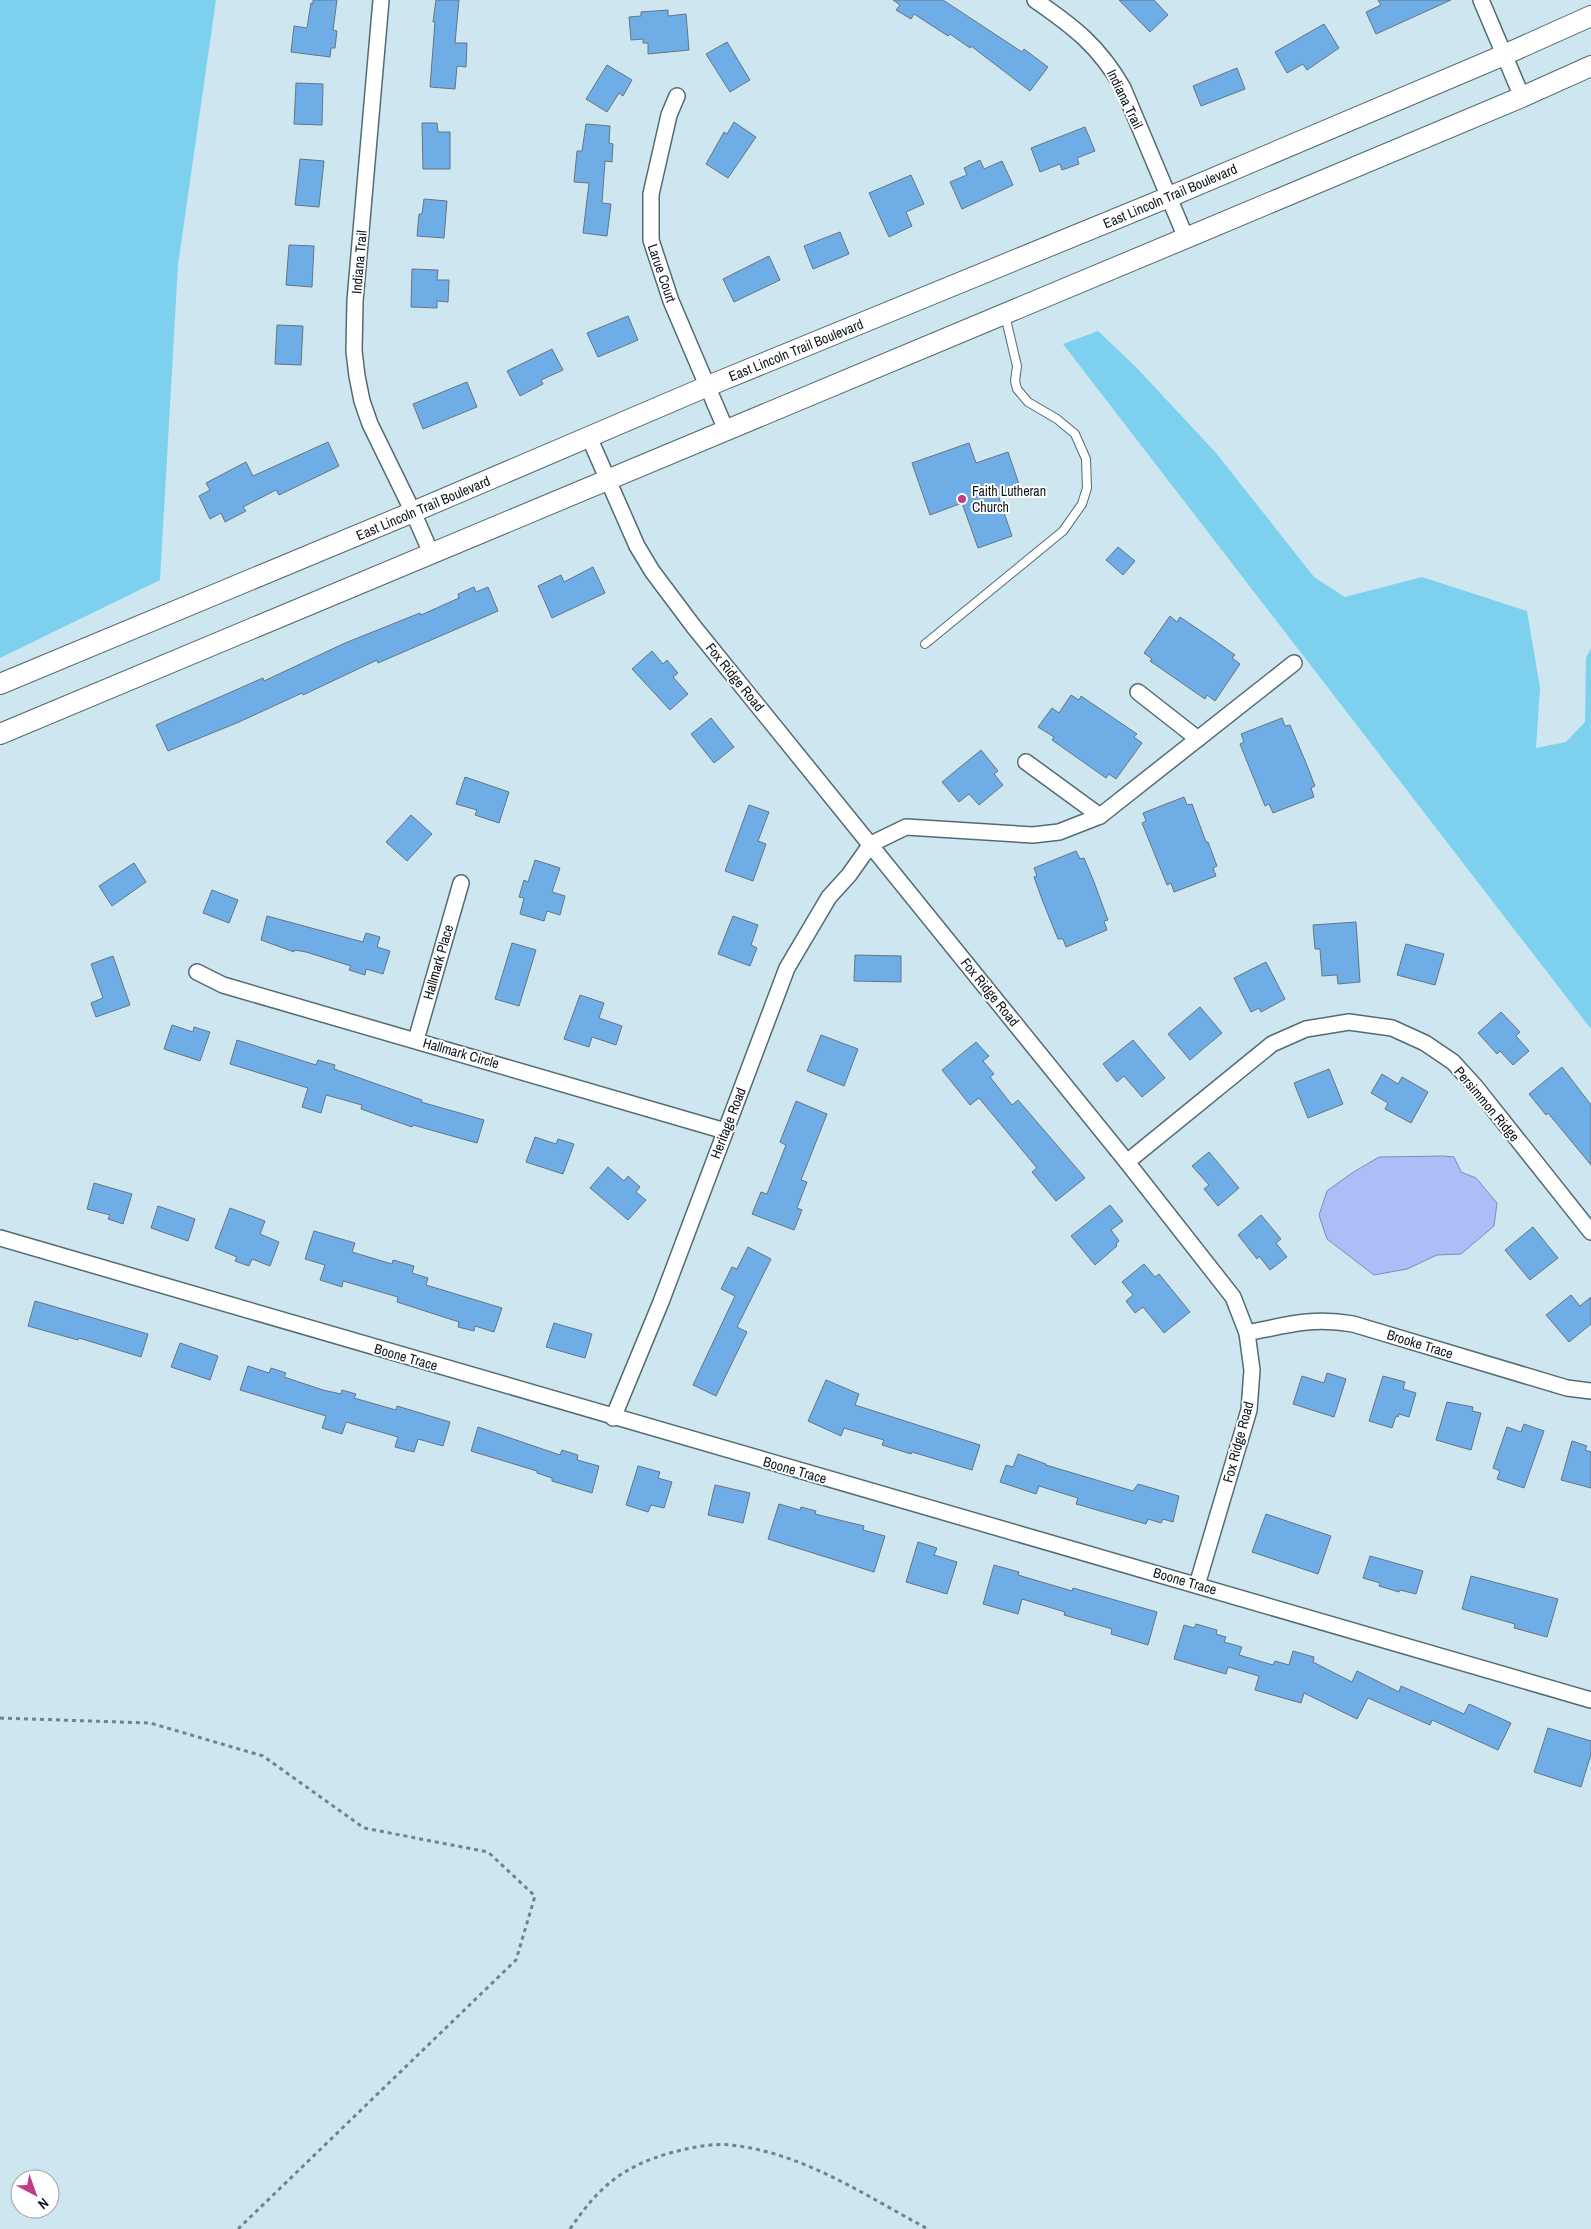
<svg xmlns="http://www.w3.org/2000/svg" width="1591" height="2229" font-family="'Archivo Narrow',sans-serif">
<rect width="100%" height="100%" fill="#cde6ef"/>
<g fill="#7dd1ee">
<path d="M0,0h216l-38,265 -18,315 -160,78z"/>
<path d="M1098,331l38,36 80,86 98,124 31,20 77,-20 105,34 13,77 -4,60 30,-6 19,-20 1,-64 5,-10v381l-528,-685z"/>
</g>
<path fill="#adbdf8" stroke="#7e8cb6" d="M1443,1156l11,1 7,15 15,6 21,25 -3,23 -33,28 -24,1 -30,14 -33,6 -47,-36 -8,-24 8,-24 25,-18 27,-16z"/>
<g fill="#6fade7" stroke="#667583">
<path d="M313,0h24l-4,30 4,1 -2,17h-4l-1,9 -39,-5 3,-26 13,2 4,-25 2,1z"/>
<path d="M436,0h23l-4,43h12l-1,24 -9,-1 -2,23 -25,-2 5,-65h-2z"/>
<path d="M893,0h50l79,52 2,-3 24,18 -18,24 -59,-45 -1,2 -20,-14 -2,2 -34,-22 -3,5 -15,-9 4,-5z"/>
<path d="M1119,0h35l14,15 -18,17z"/>
<path d="M1378,0h73l-75,34 -10,-22 15,-7z"/>
<path d="M668,10v6l18,-2 3,36 -41,4v-11h-5v-4l-12,1 -2,-23 12,-1v-4z"/>
<path d="M1324,24l15,24 -32,22 -4,-6 -16,9 -12,-21z"/>
<path d="M727,42l23,38 -20,12 -24,-38z"/>
<path d="M607,65l25,15 -9,16 -4,-3 -12,19 -21,-13z"/>
<path d="M1237,68l8,21 -44,17 -8,-20z"/>
<path d="M296,83l27,1 -1,41 -28,-1z"/>
<path d="M734,122l22,15 -28,41 -22,-14 18,-32 3,2z"/>
<path d="M422,123h15l1,9h12v37h-27z"/>
<path d="M586,124l24,2 -1,17 4,1 -1,18 -7,-1 -3,42 9,1 -4,32 -24,-3 6,-50 -15,-1 3,-31h5z"/>
<path d="M1085,127l10,24 -18,7 2,6 -17,6 -2,-6 -20,8 -9,-24z"/>
<path d="M300,159l24,2 -5,46 -24,-2z"/>
<path d="M980,160l4,9 18,-8 11,24 -51,24 -12,-27 17,-7 -3,-7z"/>
<path d="M911,175l13,29 -18,8 6,14 -23,11 -20,-44z"/>
<path d="M424,199l23,2 -3,37 -27,-2 2,-22h3z"/>
<path d="M840,232l9,22 -36,15 -9,-23z"/>
<path d="M289,245l25,1 -2,41 -26,-2z"/>
<path d="M769,256l11,24 -46,22 -11,-23z"/>
<path d="M412,269l26,1 -1,10h12l-1,22 -11,-1v7l-26,-1z"/>
<path d="M628,316l10,24 -40,17 -11,-24z"/>
<path d="M277,325l26,1 -2,39 -26,-1z"/>
<path d="M552,349l11,21 -22,10 2,4 -23,12 -13,-25z"/>
<path d="M467,382l10,25 -54,22 -10,-25z"/>
<path d="M328,442l11,24 -60,29 -3,-5 -33,17 3,4 -21,11 -4,-9 -11,6 -11,-23 11,-6 -4,-7 40,-21 7,14z"/>
<path d="M969,443l7,20 32,-11 12,35 -22,8 14,41 -34,12 -16,-45 -32,12 -18,-52z"/>
<path d="M1118,547l17,14 -12,14 -17,-15z"/>
<path d="M593,567l12,26 -53,25 -14,-32 23,-11 3,7z"/>
<path d="M474,587l2,5 12,-5 10,24 -120,52 -1,-3 -74,35 -1,-2 -63,29 -71,29 -12,-26 107,-47 1,3 81,-38 75,-30 1,2 38,-17 -1,-4z"/>
<path d="M1170,616l7,6 3,-5 34,23 21,15 -3,3 8,6 -25,37 -8,-6 -2,4 -55,-38 2,-2 -8,-6z"/>
<path d="M652,651l11,13 4,-4 11,13 -5,4 15,17 -18,16 -38,-41z"/>
<path d="M1071,695l8,5 2,-4 56,38 -3,3 8,6 -26,36 -7,-5 -3,4 -54,-38 2,-3 -16,-10 14,-19 7,5z"/>
<path d="M711,718l23,29 -20,16 -23,-29z"/>
<path d="M1282,718l3,8 5,-1 16,38 9,23 -4,2 3,9 -41,16 -4,-9 -4,2 -25,-62 4,-2 -3,-8z"/>
<path d="M981,750l17,21 -4,3 9,11 -24,20 -10,-11 -10,8 -17,-20z"/>
<path d="M465,777l44,15 -10,31 -24,-8 2,-5 -21,-6z"/>
<path d="M1184,797l3,8 5,-1 14,38h2l9,24 -4,2 3,8 -42,16 -3,-9 -4,2 -25,-62 4,-2 -3,-8z"/>
<path d="M749,805l20,7 -11,29 8,3 -13,37 -28,-10z"/>
<path d="M411,815l21,19 -25,27 -21,-19z"/>
<path d="M1076,851l4,8 4,-1 10,24 14,38 -4,1 3,9 -41,17 -3,-8h-5l-15,-37 -9,-25 3,-1 -3,-8z"/>
<path d="M535,860l25,8 -8,24 13,4 -5,19 -13,-4 -3,10 -24,-7 4,-16 -5,-1 5,-17 4,2z"/>
<path d="M134,863l12,19 -34,24 -13,-20z"/>
<path d="M212,890l26,10 -9,23 -26,-10z"/>
<path d="M267,916l96,26 3,-9 14,4 -3,10 13,4 -7,23 -17,-5 -1,6 -16,-5 2,-4 -45,-14 -12,-2v2l-33,-12z"/>
<path d="M733,916l25,9 -7,20 6,3 -7,18 -32,-12z"/>
<path d="M1356,922l4,60 -22,2 -1,-9 -15,1 -2,-27h-5l-2,-24z"/>
<path d="M512,943l24,7 -17,56 -24,-7z"/>
<path d="M1406,944l38,10 -9,31 -38,-10z"/>
<path d="M855,955l46,1v26l-47,-1z"/>
<path d="M113,956l17,49 -34,12 -5,-14 12,-5 -12,-34z"/>
<path d="M1266,962l19,37 -24,13 -2,-4 -8,4 -17,-34z"/>
<path d="M580,995l24,8 -5,15 23,8 -6,19 -24,-8 -3,10 -25,-8z"/>
<path d="M1200,1007l22,26 -32,27 -22,-26z"/>
<path d="M1501,1012l19,20 -4,4 13,15 -16,14 -13,-14 -3,3 -19,-21z"/>
<path d="M172,1025l21,7 1,-5 16,5 -10,29 -36,-12z"/>
<path d="M821,1035l37,14 -14,37 -37,-15z"/>
<path d="M237,1040l79,25 2,-5 17,5 -1,4 88,31 -1,2 63,18 -7,23 -64,-18 -1,2 -51,-18 1,-4 -36,-10 -5,18 -19,-6 6,-19 -78,-24z"/>
<path d="M1133,1040l32,38 -23,19 -18,-21 -7,6 -14,-18z"/>
<path d="M976,1042l13,14 -6,5 11,13 -4,3 22,28 6,-5 67,78 -29,23 -24,-29 5,-4 -58,-70 -9,7 -28,-35z"/>
<path d="M1562,1067l29,38v60l-43,-52 -2,2 -17,-21z"/>
<path d="M1329,1069l14,35 -35,14 -14,-35z"/>
<path d="M1382,1074l16,10 4,-7 26,15 -17,31 -26,-14 3,-6 -17,-10z"/>
<path d="M796,1101l31,13 -26,66 6,2 -10,26 5,2 -8,20 -42,-16 9,-22 6,2 19,-49 -6,-3z"/>
<path d="M535,1137l21,7 2,-5 16,5 -11,30 -37,-12z"/>
<path d="M1209,1152l30,36 -21,18 -14,-17 5,-4 -17,-19z"/>
<path d="M608,1167l16,14 4,-5 12,11 -4,5 10,8 -18,20 -38,-32z"/>
<path d="M94,1183l38,11 -9,30 -15,-5 2,-4 -23,-6z"/>
<path d="M1110,1205l13,16 -12,9 8,11 -3,3 1,2 -22,19 -24,-29z"/>
<path d="M158,1206l37,13 -7,22 -37,-13z"/>
<path d="M230,1208l35,13 -5,13 19,8 -9,24 -18,-7 -3,7 -14,-5 2,-4 -22,-9z"/>
<path d="M1261,1215l20,24 -5,4 11,14 -17,13 -11,-14 -2,3 -19,-24z"/>
<path d="M1533,1227l25,31 -28,22 -25,-30z"/>
<path d="M314,1231l41,12 -3,9 40,12 1,-4 21,6 -2,7 16,5 -2,7 76,23 -8,24 -19,-6 -1,5 -16,-4 1,-5 -62,-20 1,-5 -55,-16 -1,6 -22,-7 5,-15 -20,-6z"/>
<path d="M748,1247l23,12 -34,68 10,5 -31,64 -23,-11 42,-89 -14,-7 11,-22 5,2z"/>
<path d="M1144,1264l11,13 4,-3 31,38 -26,21 -21,-26 -8,6 -9,-12 7,-6 -11,-13z"/>
<path d="M1571,1295l9,11 11,-9v27l-22,18 -23,-27z"/>
<path d="M35,1301l113,33 -7,23 -62,-19 -1,2 -50,-14z"/>
<path d="M554,1323l38,11 -7,24 -39,-11z"/>
<path d="M180,1343l38,13 -8,24 -39,-13z"/>
<path d="M248,1366l21,7 2,-5 15,5 -2,4 39,13 18,4 1,-4 14,4 -2,4 42,12 1,-4 53,16 -7,24 -25,-7 -4,13 -19,-5 3,-10 -52,-15 -4,12 -20,-6 4,-12 -86,-26z"/>
<path d="M1327,1373l19,6 -12,38 -41,-13 9,-28 22,7z"/>
<path d="M1383,1376l22,6 -2,7 13,4 -7,24 -10,-3 -1,3 -2,-1 -4,12 -23,-7z"/>
<path d="M826,1380l33,14 -4,11 125,40 -8,25 -60,-18 -1,2 -29,-9 2,-5 -40,-12 -3,8 -33,-15z"/>
<path d="M1447,1402l26,5 -1,4 9,2 -10,37 -35,-10z"/>
<path d="M1524,1424l20,7 -20,57 -27,-9 3,-8 -7,-3 14,-41 14,5z"/>
<path d="M478,1427l82,28 2,-5 16,5 -1,5 22,6 -7,27 -40,-12v-3l-15,-5v-2l-66,-20z"/>
<path d="M1572,1441l15,5 -2,4 6,2v36l-30,-8z"/>
<path d="M1018,1454l28,10v1l87,26 5,-7 41,12 -6,26 -10,-3 -2,4 -13,-4 -2,5 -70,-20 2,-6 -39,-12 -3,8 -36,-12 6,-17 7,2z"/>
<path d="M638,1466l22,6 -2,6 14,4 -8,26 -13,-3 -3,7 -22,-7z"/>
<path d="M715,1485l35,8 -7,30 -35,-8z"/>
<path d="M779,1504l21,6 1,-3 15,4 -1,3 49,12 -1,4 22,6 -11,36 -106,-33z"/>
<path d="M1266,1514l65,22 -13,38 -66,-22z"/>
<path d="M918,1542l19,6 -3,7 23,7 -10,32 -41,-12z"/>
<path d="M1370,1556l53,15 -7,23 -16,-4 -1,2 -20,-6 1,-3 -17,-5z"/>
<path d="M994,1565l25,7 -1,3 10,3 44,13 1,-3 84,24 -9,33 -37,-11 1,-5 -48,-14 1,-3 -43,-13 -4,15 -35,-10z"/>
<path d="M1471,1576l87,23 -11,38 -33,-9 1,-4 -53,-15z"/>
<path d="M1196,1624l21,6 -1,4 10,3 -2,5 18,5 -3,8 34,10 2,-4 14,4 4,-14 21,6 -1,5 39,20 5,-11 42,21 2,-6 63,28 5,-10 42,19 -13,27 -66,-30 -2,5 -62,-27 -11,21 -53,-26 -3,10 -46,-13 4,-14 -31,-9 -2,7 -52,-15 10,-34 10,3z"/>
<path d="M1548,1728l43,13v13l-10,33 -47,-15z"/>
</g>
<g fill="none" stroke-linecap="round" stroke-linejoin="round">
<defs>
<path id="service" d="M925,644l138,-113 19,-27 5,-16 -1,-29 -11,-25 -18,-15 -29,-17 -11,-13 -2,-8 2,-15 -12,-51"/>
<g id="minor">
<path d="M381,0l-26,301 -1,50 3,25 5,25 8,23 43,88 18,41"/>
<path d="M1035,0c39,27 64,46 88,88l63,150"/>
<path d="M1481,0l41,97"/>
<path d="M677,96l-8,19 -18,79v46l20,61 55,129"/>
<path d="M589,437l48,109 15,25 42,56 433,535 106,135 14,36 5,37 -3,40 -52,175"/>
<path d="M1138,692l60,47"/>
<path d="M1026,762l74,54"/>
<path d="M197,972l26,13 502,146"/>
<path d="M416,1040l45,-157"/>
<path d="M1127,1162l145,-118 34,-15 43,-7 43,6 33,15 28,19 22,24 116,146"/>
<path d="M0,1238l1591,462"/>
<path d="M1247,1333c40,-8 65,-16 106,-9l214,64 24,3"/>
<path d="M613,1418l48,-116 126,-334 42,-71 20,-22 22,-31 35,-17 127,8 26,-3 41,-16 194,-153"/>
</g>
<g id="tertiary">
<path d="M0,684l413,-172 295,-126 461,-189 335,-142 87,-39"/>
<path d="M0,734l1186,-496 336,-141 69,-31"/>
</g>
</defs>
<use href="#service" stroke="#556b73" stroke-width="10"/>
<use href="#minor" stroke="#556b73" stroke-width="18"/>
<use href="#tertiary" stroke="#556b73" stroke-width="22"/>
<g stroke="#728389" stroke-width="3" stroke-dasharray="4 4" stroke-linecap="butt">
<path d="M0,1718l150,5 113,33 101,72 124,24 47,44 -19,64 -278,269"/>
<path d="M570,2229c28,-41 51,-62 100,-76 19,-5 40,-10 60,-8 72,7 136,51 198,84"/>
</g>
<use href="#service" stroke="#fff" stroke-width="8"/>
<use href="#minor" stroke="#fff" stroke-width="15"/>
<use href="#tertiary" stroke="#fff" stroke-width="20"/>
</g>
<circle fill="#be3e8a" stroke="#fff" stroke-width="2" cx="962" cy="499" r="5"/>
<g text-anchor="middle" dominant-baseline="central" stroke-width="4" stroke-linejoin="round" paint-order="stroke">
<g font-size="14" fill="#0f181b" stroke="#fff">
<text transform="translate(1125 99) rotate(64)">Indiana Trail</text>
<text transform="translate(1170 196) rotate(-23)">East Lincoln Trail Boulevard</text>
<text transform="translate(359 262) rotate(-85)">Indiana Trail</text>
<text transform="translate(662 273) rotate(71)">Larue Court</text>
<text transform="translate(796 350) rotate(-22)">East Lincoln Trail Boulevard</text>
<text transform="translate(423 508) rotate(-23)">East Lincoln Trail Boulevard</text>
<text transform="translate(735 677) rotate(51)">Fox Ridge Road</text>
<text transform="translate(438 962) rotate(-74)">Hallmark Place</text>
<text transform="translate(990 992) rotate(51)">Fox Ridge Road</text>
<text transform="translate(461 1053) rotate(16)">Hallmark Circle</text>
<text transform="translate(1487 1104) rotate(50)">Persimmon Ridge</text>
<text transform="translate(728 1123) rotate(-69)">Heritage Road</text>
<text transform="translate(1420 1344) rotate(17)">Brooke Trace</text>
<text transform="translate(406 1357) rotate(16)">Boone Trace</text>
<text transform="translate(1238 1442) rotate(-75)">Fox Ridge Road</text>
<text transform="translate(795 1470) rotate(16)">Boone Trace</text>
<text transform="translate(1185 1581) rotate(16)">Boone Trace</text>
</g>
<g font-size="14" fill="#0f181b" stroke="#fff" text-anchor="start">
<text x="972" y="491">Faith Lutheran<tspan x="972" dy="16">Church</tspan></text>
</g>
</g>
<g transform="translate(35 2194) rotate(139)"><circle r="24" fill="#ffffff" stroke="#9fa3a4"/>
<path d="M0-4L9 19L0 12L-9 19Z" fill="#be3e8a"/>
<text y="-8" font-size="14" font-weight="bold" text-anchor="middle" fill="#0f181b">N</text>
</g>
</svg>
